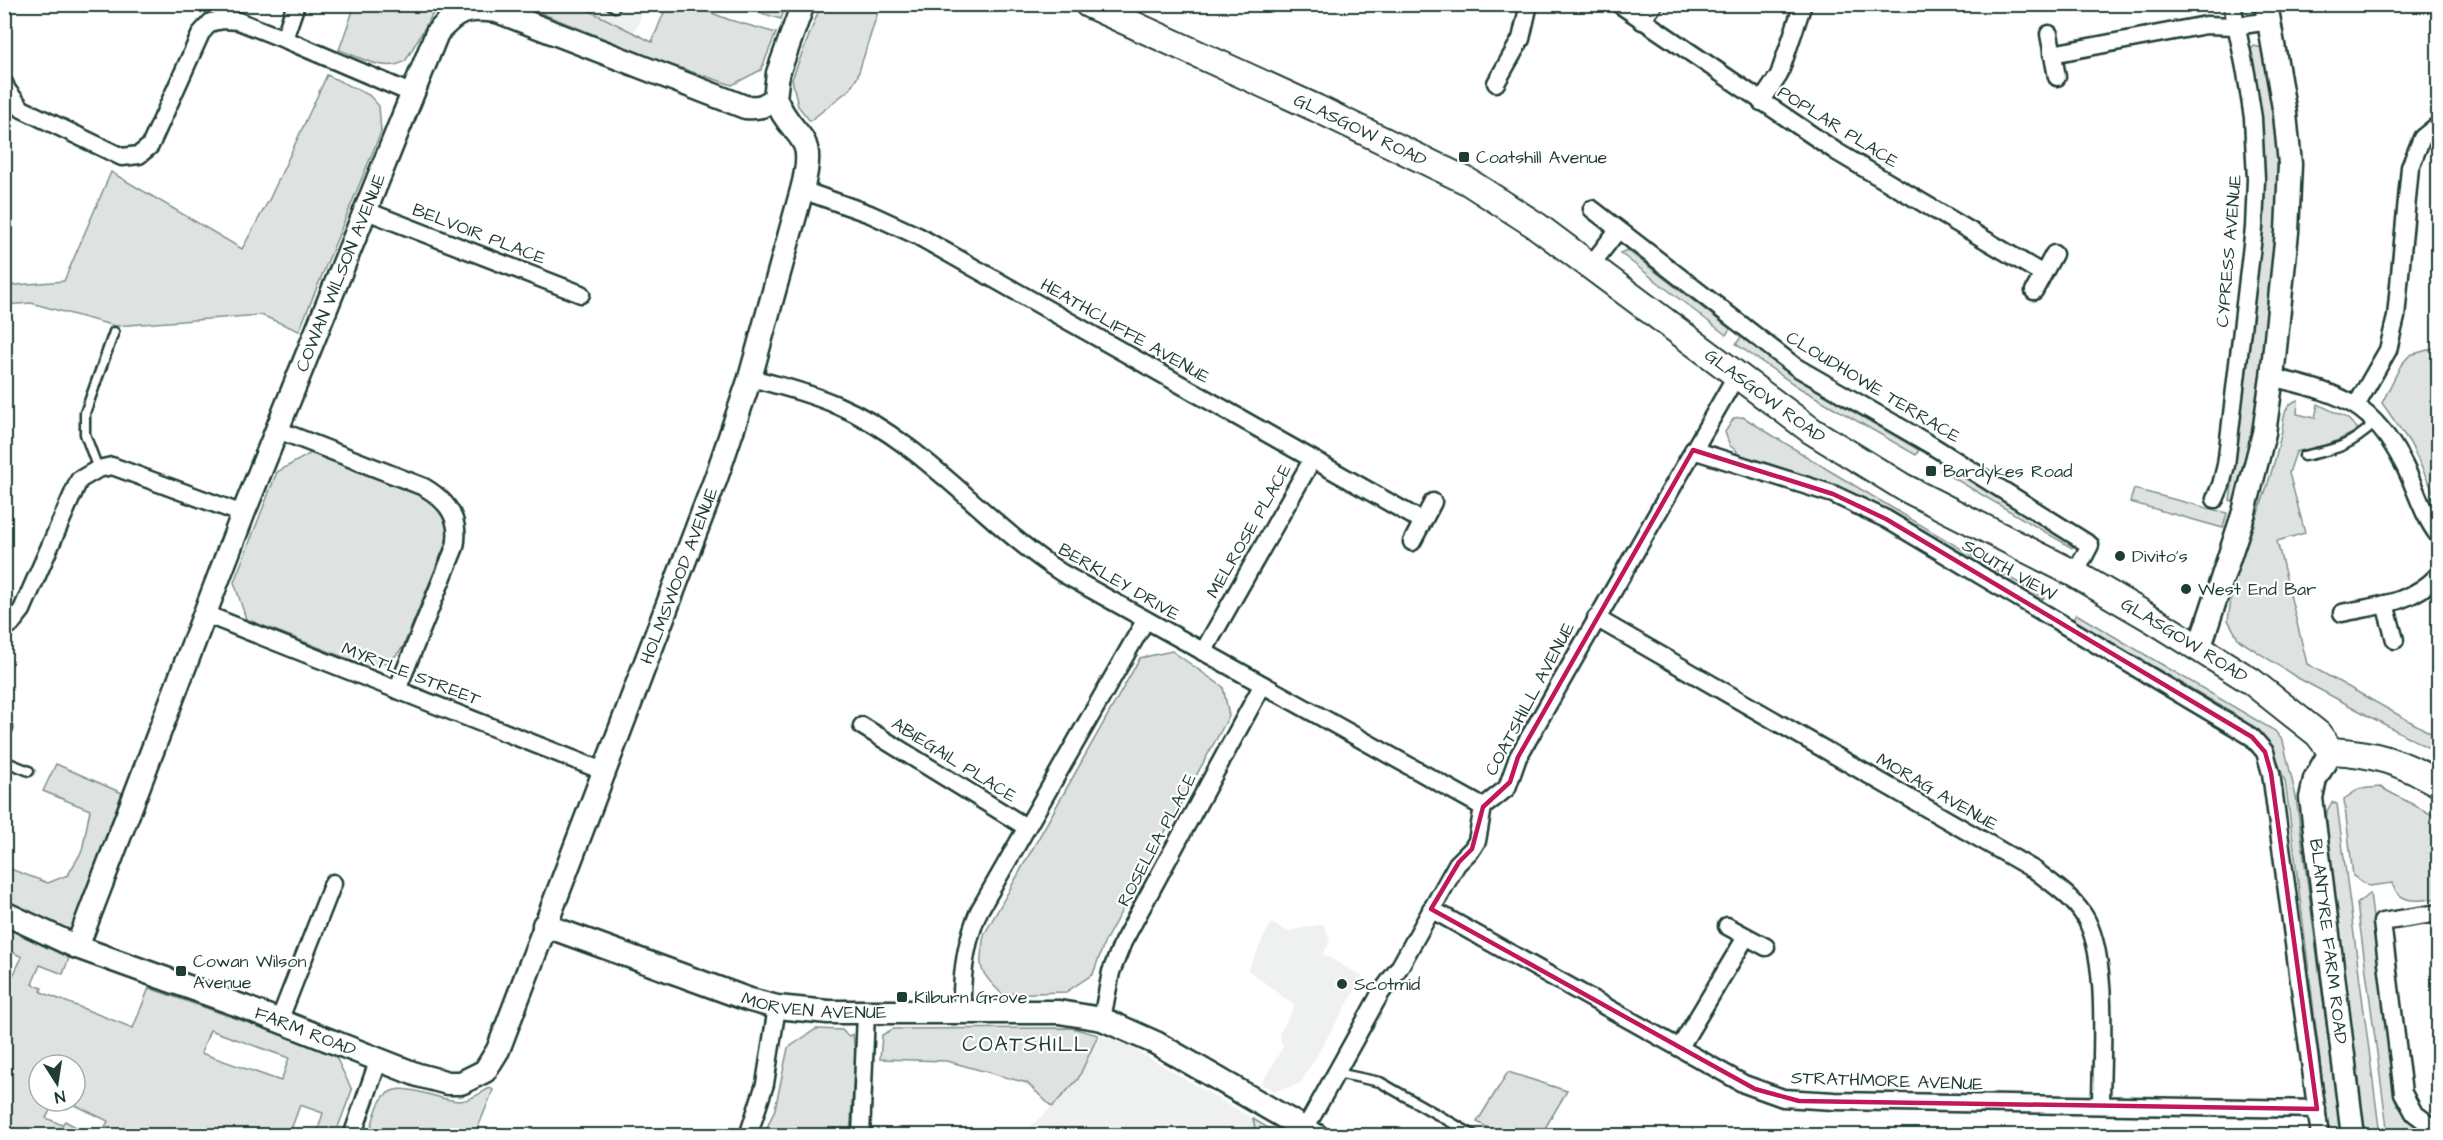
<svg xmlns="http://www.w3.org/2000/svg" width="2443" height="1140" viewBox="0 0 2443 1140" font-family="'Architects Daughter',sans-serif">
  <style>
    .built { fill: #eef1f0 }
    .green { fill: #dee3e2; stroke: #7e908b; stroke-width: 1.5; fill-rule: evenodd }
    .lines { fill: none; stroke-linecap: round; stroke-linejoin: round }
    .lane-casing { stroke: #1f3d34; stroke-width: 13 }
    .street-casing { stroke: #1f3d34; stroke-width: 21 }
    .secondary-casing { stroke: #1f3d34; stroke-width: 27 }
    .primary-casing { stroke: #1f3d34; stroke-width: 30 }
    .lane { stroke: #fff; stroke-width: 8 }
    .street { stroke: #fff; stroke-width: 16 }
    .secondary { stroke: #fff; stroke-width: 22 }
    .primary { stroke: #fff; stroke-width: 26 }
    .marked { fill: none; stroke: #c2185b; stroke-width: 4.5; stroke-linejoin: round }
    .poi-dot { fill: #1f3d34; stroke: #fff; stroke-width: 2 }
    .labels { text-anchor: middle; dominant-baseline: central; stroke-width: 4.5; stroke-linejoin: round; paint-order: stroke }
    .street-label { font-size: 18px; fill: #1f3d34; stroke: #fff }
    .poi-label { font-size: 18px; fill: #1f3d34; stroke: #fff; text-anchor: start }
    .quarter-label { font-size: 21px; letter-spacing: 1.5px; fill: #1f3d34; stroke: #fff }
  </style>
  <rect width="100%" height="100%" fill="#fff"/>
  <filter id="ink" filterUnits="userSpaceOnUse"><feTurbulence type="fractalNoise" baseFrequency=".0167" numOctaves="2"/><feDisplacementMap in="SourceGraphic" scale="12" xChannelSelector="R" yChannelSelector="G"/><feConvolveMatrix kernelMatrix="1 2 1 2 8 2 1 2 1" color-interpolation-filters="sRGB"/></filter>
  <g filter="url(#ink)">
    <!-- built -->
    <g class="built">
      <polygon points="578,5 646,5 634,33"/>
      <polygon points="1271,923 1287,931 1324,924 1330,942 1323,954 1363,977 1300,1084 1275,1091 1261,1084 1283,1047 1279,1034 1295,1006 1248,970"/>
      <polygon points="1098,1035 1131,1047 1253,1119 1258,1135 1020,1136 1052,1107 1078,1079"/>
    </g>
    <!-- green -->
    <g class="green">
      <path d="M355 5V4L441 5 435 10 406 60C388 75 358 56 339 50Z"/>
      <polygon points="521,5 578,5 652,42 667,5 691,5 730,20 776,33 761,70 732,85 662,62"/>
      <polygon points="746,5 746,4 786,5 781,19 744,8"/>
      <polygon points="821,5 880,5 857,78 850,89 810,121 798,106 792,79"/>
      <polygon points="2254,46 2262,48 2265,53 2279,136 2278,227 2259,413 2236,503 2230,501 2262,238 2265,194 2263,138 2250,51"/>
      <polygon points="327,75 369,95 379,106 381,132 299,331 261,315 115,326 31,303 5,305 5,286 64,281 111,172 242,249 270,198"/>
      <polygon points="1627,250 1730,329 1726,335 1620,253"/>
      <polygon points="1741,337 1797,379 1919,450 1916,455 1798,387 1736,344"/>
      <polygon points="2438,347 2438,502 2410,443 2382,403 2401,365 2410,355"/>
      <path d="M2298 400 2297 414 2315 418 2318 404 2347 418 2359 430 2332 443 2296 452 2289 473 2305 533 2277 541 2307 664 2438 737V753L2296 677 2239 640 2228 620 2232 593 2229 592C2248 539 2271 485 2282 430 2284 417 2284 404 2298 400Z"/>
      <polygon points="1743,417 1830,471 2044,598 2041,600 1910,523 1851,493 1736,455 1737,451 1730,446 1725,432 1734,418"/>
      <path d="M311 453 431 500C446 515 453 523 445 545L403 647C393 661 383 666 366 666L246 619 234 582 277 472Z"/>
      <polygon points="1944,464 2070,539 2073,546 2072,548 1940,470"/>
      <polygon points="2134,489 2227,513 2223,528 2130,502"/>
      <polygon points="2076,614 2275,731 2283,741 2296,797 2341,1135 2329,1135 2293,841 2285,781 2276,758 2267,742 2253,727 2226,709 2073,620"/>
      <path d="M1172 651 1223 687 1229 716 1105 941 1093 974 1066 992 1002 994C977 970 979 968 984 935L1140 658Z"/>
      <polygon points="56,764 122,793 70,931 5,902 5,867 48,883 68,875 82,851 90,810 43,791"/>
      <path d="M2380 787 2438 818V898C2420 901 2399 905 2392 883L2369 886 2353 876 2344 799 2359 789Z"/>
      <polygon points="2332,802 2337,804 2380,1135 2365,1135 2326,829 2327,811"/>
      <path d="M2370 893 2395 1099C2403 1116 2416 1125 2431 1135H2388L2357 904Z"/>
      <path d="M4 927 69 958 63 974 40 965 32 984 42 988 41 992 133 1028 149 988 334 1053 352 1090 335 1135 317 1133 323 1113 300 1105 289 1135H101L108 1121 69 1102 75 1101V1065H39V1101H55L46 1118 62 1125 65 1121 83 1131 82 1135H5V972L13 976 22 957 5 948ZM210 1030 289 1058 281 1081 201 1053Z"/>
      <polygon points="1072,1028 1098,1035 1078,1079 1052,1107 1027,1083 947,1061 880,1059 882,1035 893,1029"/>
      <polygon points="816,1029 842,1030 848,1036 853,1034 855,1055 850,1135 764,1135 775,1109 788,1048"/>
      <polygon points="1508,1072 1567,1091 1541,1135 1495,1135 1487,1127 1477,1122"/>
      <path d="M490 1088 493 1090 475 1135H369C372 1125 374 1114 379 1104 394 1072 435 1102 460 1101 472 1100 480 1093 490 1088Z"/>
      <polygon points="1253,1119 1280,1135 1225,1135 1255,1128"/>
    </g>
    <g class="lines">
      <defs>
        <g id="lane">
          <polyline points="610,4 615,7 617,4"/>
          <path d="M2304 456C2337 449 2350 446 2375 423"/>
          <polyline points="98,469 85,434 85,413 114,332"/>
          <polyline points="4,736 8,728"/>
          <polyline points="4,761 29,771"/>
          <polyline points="1337,1073 1380,1082 1475,1136"/>
        </g>
        <g id="street">
          <polyline points="1619,4 1837,152 2043,274"/>
          <polyline points="1642,21 1654,4"/>
          <polyline points="2049,34 2057,77"/>
          <polyline points="284,39 296,4"/>
          <polyline points="2052,54 2206,25 2236,26 2269,21"/>
          <polyline points="4,83 7,90 22,109 122,157 139,155 150,146 201,33 211,22 224,20 238,21 284,39 413,94"/>
          <polyline points="1496,83 1521,39 1529,4"/>
          <polyline points="1761,102 1779,75 1803,4"/>
          <polyline points="802,190 870,214 918,236 1422,521"/>
          <polyline points="1592,209 1796,367 1931,445 2090,545 2075,574"/>
          <polyline points="364,210 581,294"/>
          <polyline points="1591,265 1618,230"/>
          <polyline points="2034,291 2054,254"/>
          <path d="M2272 377C2337 394 2371 399 2404 465 2416 488 2422 514 2438 535"/>
          <path d="M750 378C779 385 809 393 837 405 924 442 984 523 1062 573L1483 807"/>
          <polyline points="2357,404 2388,350 2396,317 2410,167 2422,138 2438,125"/>
          <path d="M278 430 424 487C448 501 461 519 455 547L397 690"/>
          <polyline points="1693,450 1833,494 1886,519 2252,737 2265,752 2271,773 2320,1136"/>
          <polyline points="2215,499 2221,485 2226,465 2254,228 2256,179 2253,118 2246,73 2232,4"/>
          <polyline points="1412,542 1433,502"/>
          <polyline points="2385,604 2395,640"/>
          <path d="M2342 613C2376 606 2413 603 2438 575"/>
          <polyline points="205,614 603,771"/>
          <path d="M1596 618 2036 871C2053 884 2071 896 2083 914 2110 954 2101 1056 2101 1104"/>
          <polyline points="4,628 11,624 22,610 79,480 98,469 112,466 243,514"/>
          <polyline points="1203,652 1312,460"/>
          <polyline points="862,726 1026,827"/>
          <polyline points="1431,909 1744,1084 1783,1098 1834,1101 2317,1109"/>
          <polyline points="2438,913 2382,922 2403,1093 2414,1113 2438,1131"/>
          <polyline points="1727,926 1766,947"/>
          <path d="M962 1011C961 975 965 943 979 911L1145 621"/>
          <polyline points="1102,1019 1111,972 1123,942 1262,686"/>
          <polyline points="279,1021 333,883"/>
          <polyline points="1680,1047 1746,937"/>
          <polyline points="1305,1129 1380,994 1399,968 1457,864 1472,849 1477,841 1483,807 1507,788 1518,757 1736,376"/>
          <polyline points="352,1136 379,1059"/>
          <polyline points="748,1136 765,1084 777,1007"/>
          <polyline points="861,1136 866,1013"/>
        </g>
        <g id="secondary">
          <polyline points="2199,649 2244,512 2264,433 2272,377 2287,232 2290,164 2285,114 2266,4"/>
          <path id="s1" d="M2331 751 2315 779 2311 798 2353 1136"/>
          <path id="s2" d="M4 913 77 947 244 1007 418 1075 448 1083H461L485 1071 498 1050 716 478 750 378 802 190C818 129 794 144 775 98"/>
          <path id="s3" d="M544 925 750 1000 777 1007 828 1012H1059L1102 1019 1156 1043 1317 1136"/>
          <path id="s4" d="M77 947 243 514 437 33C457 10 467 7 497 11L745 107C758 108 765 107 775 98L778 73 803 4"/>
        </g>
        <g id="primary">
          <path id="s5" d="M1088 4 1316 108 1467 181 1537 226 1812 431 1903 487 2075 574 2152 619 2251 681 2318 734 2331 751C2374 753 2401 762 2438 783"/>
        </g>
      </defs>
      <!-- lane casing -->
      <use href="#lane" class="lane-casing"/>
      <!-- street casing -->
      <use href="#street" class="street-casing"/>
      <!-- secondary casing -->
      <use href="#secondary" class="secondary-casing"/>
      <!-- primary casing -->
      <use href="#primary" class="primary-casing"/>
      <!-- lane -->
      <use href="#lane" class="lane"/>
      <!-- street -->
      <use href="#street" class="street"/>
      <!-- secondary -->
      <use href="#secondary" class="secondary"/>
      <!-- primary -->
      <use href="#primary" class="primary"/>
    </g>
  </g>
  <!-- marked area -->
  <path class="marked" d="M1693 450 1833 494 1886 519 2252 737 2265 752 2271 773 2317 1109 1799 1101 1755 1089 1431 909 1459 862 1472 849 1483 807 1510 782 1518 757Z"/>
  <!-- markers -->
  <g class="poi-dot">
    <rect x="1458" y="151" width="12" height="12" rx="3"/>
    <rect x="1925" y="465" width="12" height="12" rx="3"/>
    <circle cx="2120" cy="556" r="6"/>
    <circle cx="2186" cy="589" r="6"/>
    <rect x="175" y="965" width="12" height="12" rx="3"/>
    <circle cx="1342" cy="984" r="6"/>
    <rect x="896" y="991" width="12" height="12" rx="3"/>
  </g>
  <g class="labels">
    <!-- street labels -->
    <g class="street-label">
      <text transform="translate(1838 127) rotate(32)">POPLAR PLACE</text>
      <text stroke="none"><textPath href="#s5" startOffset="300">GLASGOW ROAD</textPath></text>
      <text transform="translate(479 234) rotate(21)">BELVOIR PLACE</text>
      <text transform="translate(2229 251) rotate(-85)">CYPRESS AVENUE</text>
      <text stroke="none"><textPath href="#s4" startOffset="724">COWAN WILSON AVENUE</textPath></text>
      <text transform="translate(1125 331) rotate(30)">HEATHCLIFFE AVENUE</text>
      <text transform="translate(1873 387) rotate(31)">CLOUDHOWE TERRACE</text>
      <text stroke="none"><textPath href="#s5" startOffset="786">GLASGOW ROAD</textPath></text>
      <text transform="translate(1249 531) rotate(-60)">MELROSE PLACE</text>
      <text transform="translate(2009 570) rotate(30)">SOUTH VIEW</text>
      <text stroke="none"><textPath href="#s2" startOffset="1048">HOLMSWOOD AVENUE</textPath></text>
      <text transform="translate(1119 582) rotate(30)">BERKLEY DRIVE</text>
      <text stroke="none"><textPath href="#s5" startOffset="1272">GLASGOW ROAD</textPath></text>
      <text transform="translate(411 674) rotate(21)">MYRTLE STREET</text>
      <text transform="translate(1530 699) rotate(-62)">COATSHILL AVENUE</text>
      <text transform="translate(954 760) rotate(32)">ABIEGAIL PLACE</text>
      <text transform="translate(1937 792) rotate(30)">MORAG AVENUE</text>
      <text transform="translate(1157 840) rotate(-62)">ROSELEA PLACE</text>
      <text stroke="none"><textPath href="#s1" startOffset="196">BLANTYRE FARM ROAD</textPath></text>
      <text stroke="none"><textPath href="#s3" startOffset="284">MORVEN AVENUE</textPath></text>
      <text stroke="none"><textPath href="#s2" startOffset="324">FARM ROAD</textPath></text>
      <text transform="translate(1887 1081) rotate(2)">STRATHMORE AVENUE</text>
    </g>
    <!-- poi labels -->
    <g class="poi-label">
      <text x="1476" y="157">Coatshill Avenue</text>
      <text x="1943" y="471">Bardykes Road</text>
      <text x="2132" y="556">Divito's</text>
      <text x="2198" y="589">West End Bar</text>
      <text x="193" y="961">Cowan Wilson<tspan x="193" dy="21">Avenue</tspan></text>
      <text x="1354" y="984">Scotmid</text>
      <text x="914" y="997">Kilburn Grove</text>
    </g>
    <!-- quarter labels -->
    <g class="quarter-label">
      <text x="1026" y="1044">COATSHILL</text>
    </g>
  </g>
  <!-- margin -->
  <rect width="2443" height="1140" fill="none" stroke="#fff" stroke-width="24"/>
  <rect x="12" y="12" width="2419" height="1116" fill="none" stroke="#1f3d34" stroke-width="2" filter="url(#ink)"/>
  <!-- north arrow -->
  <g transform="translate(57 1083) rotate(168)"><circle r="28" fill="#ffffff" stroke="#a5b1ae" stroke-width="1.5"/>
  <path d="M0-4.5L10 22L0 15L-10 22Z" fill="#1f3d34"/>
  <text y="-9" font-size="16" font-weight="bold" text-anchor="middle" fill="#1f3d34">N</text>
  </g>
</svg>
